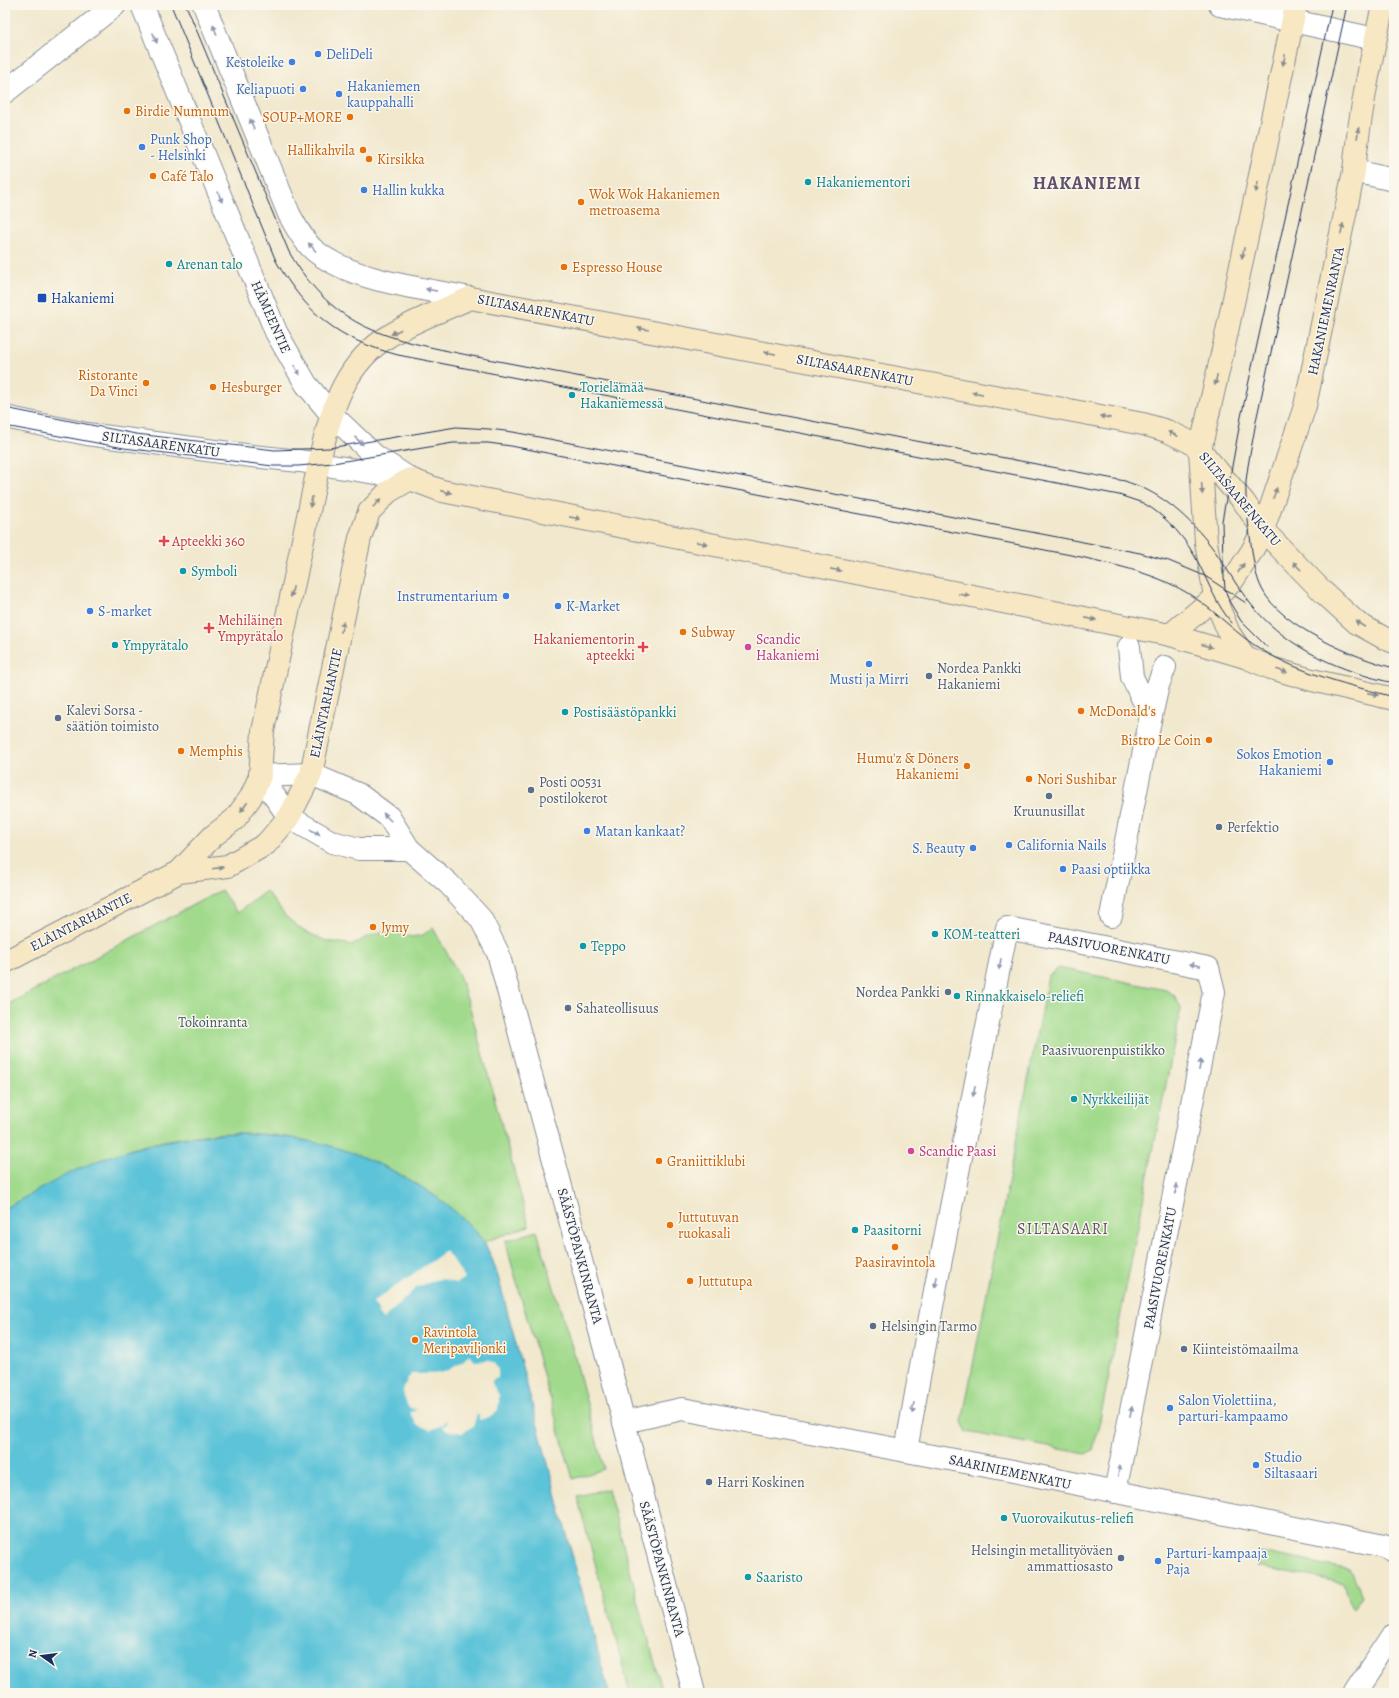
<svg xmlns="http://www.w3.org/2000/svg" width="1399" height="1698" viewBox="0 0 1399 1698" font-family="Alegreya,serif">
  <style>
    .green { fill: #a1da8c; stroke: #5e8475 }
    .water { fill: #5bc3d8; stroke: #3b799b }
    .pier { fill: #f1e8cd }
    .lines { fill: none; stroke-linecap: round; stroke-linejoin: round }
    .pedestrian-casing { stroke: #868c96; stroke-width: 24 }
    .minor-casing { stroke: #868c96; stroke-width: 24 }
    .secondary-casing { stroke: #868c96; stroke-width: 24 }
    .pedestrian { stroke: #fff; stroke-width: 22 }
    .minor { stroke: #fff; stroke-width: 22 }
    .secondary { stroke: #f7e8c3; stroke-width: 22 }
    .tram { stroke: #1b2f5e; stroke-width: 1 }
    .oneway { fill: #8d97ae }
    .oneway2 { fill: #898c90 }
    .shop-dot { fill: #3f7fe0; stroke: #fbf7ec; stroke-width: 1.5 }
    .food-dot { fill: #e8710a; stroke: #fbf7ec; stroke-width: 1.5 }
    .culture-dot { fill: #0f9aa8; stroke: #fbf7ec; stroke-width: 1.5 }
    .transit-dot { fill: #1a4fb4; stroke: #fbf7ec; stroke-width: 1.5 }
    .health-dot { fill: #e0444e; stroke: #fbf7ec; stroke-width: 1.5 }
    .hotel-dot { fill: #d1479c; stroke: #fbf7ec; stroke-width: 1.5 }
    .service-dot { fill: #5c6f8a; stroke: #fbf7ec; stroke-width: 1.5 }
    .labels { text-anchor: middle; dominant-baseline: central; stroke-width: 3; stroke-linejoin: round; paint-order: stroke }
    .shop-label { font-size: 14px; fill: #366cbe; stroke: #fbf7ec; text-anchor: start }
    .food-label { font-size: 14px; fill: #c56008; stroke: #fbf7ec; text-anchor: start }
    .culture-label { font-size: 14px; fill: #0d838f; stroke: #fbf7ec; text-anchor: start }
    .transit-label { font-size: 14px; fill: #164399; stroke: #fbf7ec; text-anchor: start }
    .street-label { font-size: 14px; fill: #1b2f5e; stroke: #fbf7ec }
    .health-label { font-size: 14px; fill: #be3a42; stroke: #fbf7ec; text-anchor: start }
    .hotel-label { font-size: 14px; fill: #b23c85; stroke: #fbf7ec; text-anchor: start }
    .service-label { font-size: 14px; fill: #4e5e75; stroke: #fbf7ec; text-anchor: start }
    .park-label { font-size: 14px; fill: #3c5a6a; stroke: #fbf7ec }
    .quarter-label { font-size: 16px; letter-spacing: 1px; fill: #5e5169; stroke: #fbf7ec }
    .district-label { font-size: 18px; font-weight: bold; letter-spacing: 1px; fill: #5e5169; stroke: #fbf7ec }
  </style>
  <rect width="100%" height="100%" fill="#fbf7ec"/>
  <filter id="ink" filterUnits="userSpaceOnUse"><feTurbulence type="fractalNoise" baseFrequency=".025" numOctaves="2"/><feDisplacementMap in="SourceGraphic" scale="8" xChannelSelector="R" yChannelSelector="G"/><feConvolveMatrix kernelMatrix="1 2 1 2 8 2 1 2 1" color-interpolation-filters="sRGB"/></filter>
  <filter id="wash" filterUnits="userSpaceOnUse"><feTurbulence type="fractalNoise" baseFrequency=".012" numOctaves="4" result="noise"/><feDisplacementMap in="SourceGraphic" scale="16" xChannelSelector="R" yChannelSelector="G"/><feGaussianBlur stdDeviation="0.9" result="paint"/><feColorMatrix in="noise" values="0 0 0 0 0 0 0 0 0 0 0 0 0 0 0 0 0 1.4 0 .05"/><feComposite in="paint" operator="in"/></filter>
  <g filter="url(#wash)">
    <rect width="100%" height="100%" fill="#f1e8cd"/>
    <!-- green -->
    <g class="green">
      <path d="M221 890 237 913 266 891 286 917 302 930 326 941 353 945 365 938 387 930 412 937 423 935 433 928 459 975 470 1008 529 1226 484 1242C428 1172 326 1134 238 1133 199 1133 159 1140 122 1152 81 1165 43 1188 5 1208V1006Z"/>
      <polygon points="1059,968 1166,990 1174,995 1181,1008 1100,1420 1093,1450 1086,1454 967,1432 962,1422 1048,976"/>
      <polygon points="537,1231 574,1354 604,1469 573,1479 505,1241"/>
      <polygon points="608,1489 663,1693 630,1693 577,1496"/>
      <polygon points="1260,1552 1351,1570 1362,1597 1352,1609 1344,1583 1256,1566"/>
    </g>
    <!-- water -->
    <path class="water" d="M237 1133C268 1134 297 1138 327 1145 378 1158 452 1198 483 1241 491 1253 495 1267 499 1280L609 1693H5V1208C36 1192 67 1172 100 1160 144 1143 190 1135 237 1133Z"/>
    <!-- pier -->
    <g class="pier">
      <polygon points="446,1251 465,1278 456,1283 442,1279 435,1280 416,1288 383,1319 377,1313 379,1311 373,1302"/>
      <polygon points="469,1355 475,1361 489,1360 494,1363 498,1370 498,1378 492,1380 492,1384 499,1395 499,1404 497,1412 492,1416 479,1420 479,1415 477,1415 473,1426 462,1433 447,1431 443,1427 448,1422 446,1420 443,1425 431,1430 417,1425 410,1412 417,1410 410,1408 407,1405 403,1392 404,1386 411,1374 434,1374 444,1372 463,1362"/>
    </g>
  </g>
  <g filter="url(#ink)">
    <g class="lines">
      <defs>
        <g id="pedestrian">
          <polyline points="1129,647 1132,677 1151,716"/>
          <polyline points="1111,916 1151,716 1158,685 1165,667"/>
        </g>
        <g id="minor">
          <polyline points="142,5 276,332 306,384 331,414 375,456 410,479"/>
          <path d="M204 5 289 214C296 227 304 242 315 251 354 282 422 288 470 298"/>
          <polyline points="1220,5 1375,39"/>
          <polyline points="5,92 115,5"/>
          <polyline points="1354,171 1394,180"/>
          <polyline points="5,417 87,434 252,456 300,461 401,477"/>
          <polyline points="260,776 311,774 358,794 389,817 409,849 449,884 481,919 498,953 610,1368 694,1693"/>
          <polyline points="260,776 289,817 332,842 359,849 409,849"/>
          <polyline points="624,1422 682,1409 1013,1471 1384,1546 1394,1551"/>
          <path d="M906 1451C936 1276 972 1102 1007 928L1208 968 1214 992 1115 1492"/>
          <polyline points="1355,1693 1394,1634"/>
        </g>
        <g id="secondary">
          <path d="M1170 635 1225 589 1233 580 1252 551 1263 530 1305 406 1354 171C1359 115 1371 60 1383 5"/>
          <polyline points="1245,657 1229,633 1219,609 1215,597 1206,542 1200,450 1225,341 1296,5"/>
          <path d="M179 872 213 836 235 819 251 797 260 776 263 731 322 449C333 404 347 362 389 336 412 321 444 310 470 298L1143 424 1167 431 1190 442 1200 450 1244 502 1263 530 1324 593 1357 623 1384 638 1394 642"/>
          <polyline points="5,962 179,872 228,866 266,844 289,817 311,774 360,538 369,512 388,492 410,479 442,491 1170,635 1245,657 1271,668 1312,680 1394,699"/>
        </g>
      </defs>
      <!-- pedestrian casing -->
      <use href="#pedestrian" class="pedestrian-casing"/>
      <!-- minor casing -->
      <use href="#minor" class="minor-casing"/>
      <!-- secondary casing -->
      <use href="#secondary" class="secondary-casing"/>
      <!-- pedestrian -->
      <use href="#pedestrian" class="pedestrian"/>
      <!-- minor -->
      <use href="#minor" class="minor"/>
      <!-- secondary -->
      <use href="#secondary" class="secondary"/>
      <!-- tram -->
      <g class="tram">
        <path d="M171 5 276 261C307 314 337 339 398 355L1119 495C1127 498 1135 500 1143 503 1167 516 1187 540 1199 564 1209 584 1217 606 1232 623"/>
        <path d="M186 5 289 252C336 332 388 338 472 356L1125 481C1132 484 1140 486 1147 490 1177 505 1205 535 1223 563 1233 579 1242 594 1254 608 1289 649 1342 672 1394 683"/>
        <path d="M1347 5 1256 421C1253 441 1248 461 1246 481 1245 504 1249 528 1252 551 1254 564 1256 577 1262 589 1281 627 1355 658 1394 668"/>
        <polyline points="5,408 136,434 275,450 329,448 456,427 489,429 513,432 1140,553 1169,561 1205,576 1246,603"/>
        <path d="M5 426 124 448 273 466H298L333 463 453 443H488L511 446 1081 557C1119 566 1159 574 1192 596 1217 612 1237 635 1262 650 1299 673 1352 686 1394 697"/>
        <polyline points="1267,647 1241,621 1229,601 1225,589 1223,563 1222,521 1241,417 1332,5"/>
      </g>
    </g>
    <!-- one-way arrows -->
    <defs><path id="oneway-solid" d="M-6-.8H1V-3.2L6.5 0L1 3.2V.8H-6Z"/></defs>
    <g class="oneway">
      <use href="#oneway-solid" transform="translate(215 30) rotate(-111)"/>
      <use href="#oneway-solid" transform="translate(155 38) rotate(68)"/>
      <use href="#oneway-solid" transform="translate(252 124) rotate(-112)"/>
      <use href="#oneway-solid" transform="translate(220 197) rotate(68)"/>
      <use href="#oneway-solid" transform="translate(312 247) rotate(-132)"/>
      <use href="#oneway-solid" transform="translate(431 290) rotate(-169)"/>
      <use href="#oneway-solid" transform="translate(297 370) rotate(58)"/>
      <use href="#oneway-solid" transform="translate(359 441) rotate(43)"/>
      <use href="#oneway-solid" transform="translate(387 817) rotate(-135)"/>
      <use href="#oneway-solid" transform="translate(315 832) rotate(29)"/>
      <use href="#oneway-solid" transform="translate(1000 964) rotate(101)"/>
      <use href="#oneway-solid" transform="translate(1195 965) rotate(-169)"/>
      <use href="#oneway-solid" transform="translate(1200 1065) rotate(-79)"/>
      <use href="#oneway-solid" transform="translate(974 1091) rotate(101)"/>
      <use href="#oneway-solid" transform="translate(1176 1189) rotate(-79)"/>
      <use href="#oneway-solid" transform="translate(936 1282) rotate(101)"/>
      <use href="#oneway-solid" transform="translate(913 1408) rotate(99)"/>
      <use href="#oneway-solid" transform="translate(1131 1412) rotate(-79)"/>
      <use href="#oneway-solid" transform="translate(1119 1471) rotate(-78)"/>
    </g>
    <g class="oneway2">
      <use href="#oneway-solid" transform="translate(1284 60) rotate(103)"/>
      <use href="#oneway-solid" transform="translate(1358 133) rotate(-81)"/>
      <use href="#oneway-solid" transform="translate(1257 187) rotate(102)"/>
      <use href="#oneway-solid" transform="translate(1342 229) rotate(-79)"/>
      <use href="#oneway-solid" transform="translate(1243 253) rotate(102)"/>
      <use href="#oneway-solid" transform="translate(643 329) rotate(-170)"/>
      <use href="#oneway-solid" transform="translate(396 332) rotate(153)"/>
      <use href="#oneway-solid" transform="translate(770 353) rotate(-169)"/>
      <use href="#oneway-solid" transform="translate(1216 380) rotate(103)"/>
      <use href="#oneway-solid" transform="translate(977 393) rotate(-169)"/>
      <use href="#oneway-solid" transform="translate(1105 417) rotate(-169)"/>
      <use href="#oneway-solid" transform="translate(1173 434) rotate(-155)"/>
      <use href="#oneway-solid" transform="translate(1202 489) rotate(86)"/>
      <use href="#oneway-solid" transform="translate(446 492) rotate(13)"/>
      <use href="#oneway-solid" transform="translate(1275 493) rotate(-71)"/>
      <use href="#oneway-solid" transform="translate(311 502) rotate(102)"/>
      <use href="#oneway-solid" transform="translate(377 503) rotate(-45)"/>
      <use href="#oneway-solid" transform="translate(575 518) rotate(11)"/>
      <use href="#oneway-solid" transform="translate(702 543) rotate(11)"/>
      <use href="#oneway-solid" transform="translate(1297 566) rotate(-134)"/>
      <use href="#oneway-solid" transform="translate(1241 568) rotate(-57)"/>
      <use href="#oneway-solid" transform="translate(836 570) rotate(11)"/>
      <use href="#oneway-solid" transform="translate(292 592) rotate(102)"/>
      <use href="#oneway-solid" transform="translate(964 595) rotate(11)"/>
      <use href="#oneway-solid" transform="translate(1091 619) rotate(11)"/>
      <use href="#oneway-solid" transform="translate(1360 624) rotate(-147)"/>
      <use href="#oneway-solid" transform="translate(342 627) rotate(-78)"/>
      <use href="#oneway-solid" transform="translate(1207 646) rotate(16)"/>
      <use href="#oneway-solid" transform="translate(1282 671) rotate(17)"/>
      <use href="#oneway-solid" transform="translate(1373 694) rotate(13)"/>
      <use href="#oneway-solid" transform="translate(244 807) rotate(127)"/>
      <use href="#oneway-solid" transform="translate(218 868) rotate(-7)"/>
    </g>
  </g>
  <!-- markers -->
  <g class="shop-dot">
    <circle cx="318" cy="54" r="4"/>
    <circle cx="292" cy="62" r="4"/>
    <circle cx="303" cy="89" r="4"/>
    <circle cx="339" cy="94" r="4"/>
    <circle cx="142" cy="147" r="4"/>
    <circle cx="364" cy="190" r="4"/>
    <circle cx="506" cy="596" r="4"/>
    <circle cx="558" cy="606" r="4"/>
    <circle cx="90" cy="611" r="4"/>
    <circle cx="869" cy="664" r="4"/>
    <circle cx="1330" cy="762" r="4"/>
    <circle cx="587" cy="831" r="4"/>
    <circle cx="1009" cy="845" r="4"/>
    <circle cx="973" cy="848" r="4"/>
    <circle cx="1063" cy="869" r="4"/>
    <circle cx="1170" cy="1408" r="4"/>
    <circle cx="1256" cy="1465" r="4"/>
    <circle cx="1158" cy="1561" r="4"/>
  </g>
  <g class="food-dot">
    <circle cx="127" cy="111" r="4"/>
    <circle cx="350" cy="117" r="4"/>
    <circle cx="363" cy="150" r="4"/>
    <circle cx="369" cy="159" r="4"/>
    <circle cx="153" cy="176" r="4"/>
    <circle cx="581" cy="202" r="4"/>
    <circle cx="564" cy="267" r="4"/>
    <circle cx="146" cy="383" r="4"/>
    <circle cx="213" cy="387" r="4"/>
    <circle cx="683" cy="632" r="4"/>
    <circle cx="1081" cy="711" r="4"/>
    <circle cx="1209" cy="740" r="4"/>
    <circle cx="181" cy="751" r="4"/>
    <circle cx="967" cy="766" r="4"/>
    <circle cx="1029" cy="779" r="4"/>
    <circle cx="373" cy="927" r="4"/>
    <circle cx="659" cy="1161" r="4"/>
    <circle cx="670" cy="1225" r="4"/>
    <circle cx="895" cy="1247" r="4"/>
    <circle cx="690" cy="1281" r="4"/>
    <circle cx="415" cy="1340" r="4"/>
  </g>
  <g class="culture-dot">
    <circle cx="808" cy="182" r="4"/>
    <circle cx="169" cy="264" r="4"/>
    <circle cx="572" cy="395" r="4"/>
    <circle cx="183" cy="571" r="4"/>
    <circle cx="115" cy="645" r="4"/>
    <circle cx="565" cy="712" r="4"/>
    <circle cx="935" cy="934" r="4"/>
    <circle cx="583" cy="946" r="4"/>
    <circle cx="957" cy="996" r="4"/>
    <circle cx="1074" cy="1099" r="4"/>
    <circle cx="855" cy="1230" r="4"/>
    <circle cx="1004" cy="1518" r="4"/>
    <circle cx="748" cy="1577" r="4"/>
  </g>
  <rect class="transit-dot" x="37" y="293" width="10" height="10" rx="2"/>
  <g class="health-dot">
    <path d="M162 535h4v4h4v4h-4v4h-4v-4h-4v-4h4z"/>
    <path d="M207 622h4v4h4v4h-4v4h-4v-4h-4v-4h4z"/>
    <path d="M641 641h4v4h4v4h-4v4h-4v-4h-4v-4h4z"/>
  </g>
  <g class="hotel-dot">
    <circle cx="748" cy="647" r="4"/>
    <circle cx="911" cy="1151" r="4"/>
  </g>
  <g class="service-dot">
    <circle cx="929" cy="676" r="4"/>
    <circle cx="58" cy="718" r="4"/>
    <circle cx="531" cy="790" r="4"/>
    <circle cx="1049" cy="796" r="4"/>
    <circle cx="1219" cy="827" r="4"/>
    <circle cx="948" cy="992" r="4"/>
    <circle cx="568" cy="1008" r="4"/>
    <circle cx="873" cy="1326" r="4"/>
    <circle cx="1184" cy="1349" r="4"/>
    <circle cx="709" cy="1482" r="4"/>
    <circle cx="1121" cy="1558" r="4"/>
  </g>
  <g class="labels">
    <!-- shop labels -->
    <g class="shop-label">
      <text x="326" y="54">DeliDeli</text>
      <text x="284" y="62" text-anchor="end">Kestoleike</text>
      <text x="347" y="86">Hakaniemen<tspan x="347" dy="16">kauppahalli</tspan></text>
      <text x="295" y="89" text-anchor="end">Keliapuoti</text>
      <text x="150" y="139">Punk Shop<tspan x="150" dy="16">- Helsinki</tspan></text>
      <text x="372" y="190">Hallin kukka</text>
      <text x="498" y="596" text-anchor="end">Instrumentarium</text>
      <text x="566" y="606">K-Market</text>
      <text x="98" y="611">S-market</text>
      <text x="869" y="679" text-anchor="middle">Musti ja Mirri</text>
      <text x="1322" y="754" text-anchor="end">Sokos Emotion<tspan x="1322" dy="16">Hakaniemi</tspan></text>
      <text x="595" y="831">Matan kankaat?</text>
      <text x="1017" y="845">California Nails</text>
      <text x="965" y="848" text-anchor="end">S. Beauty</text>
      <text x="1071" y="869">Paasi optiikka</text>
      <text x="1178" y="1400">Salon Violettiina,<tspan x="1178" dy="16">parturi-kampaamo</tspan></text>
      <text x="1264" y="1457">Studio<tspan x="1264" dy="16">Siltasaari</tspan></text>
      <text x="1166" y="1553">Parturi-kampaaja<tspan x="1166" dy="16">Paja</tspan></text>
    </g>
    <!-- food labels -->
    <g class="food-label">
      <text x="135" y="111">Birdie Numnum</text>
      <text x="342" y="117" text-anchor="end">SOUP+MORE</text>
      <text x="355" y="150" text-anchor="end">Hallikahvila</text>
      <text x="377" y="159">Kirsikka</text>
      <text x="161" y="176">Café Talo</text>
      <text x="589" y="194">Wok Wok Hakaniemen<tspan x="589" dy="16">metroasema</tspan></text>
      <text x="572" y="267">Espresso House</text>
      <text x="138" y="375" text-anchor="end">Ristorante<tspan x="138" dy="16">Da Vinci</tspan></text>
      <text x="221" y="387">Hesburger</text>
      <text x="691" y="632">Subway</text>
      <text x="1089" y="711">McDonald's</text>
      <text x="1201" y="740" text-anchor="end">Bistro Le Coin</text>
      <text x="189" y="751">Memphis</text>
      <text x="959" y="758" text-anchor="end">Humu'z &amp; Döners<tspan x="959" dy="16">Hakaniemi</tspan></text>
      <text x="1037" y="779">Nori Sushibar</text>
      <text x="381" y="927">Jymy</text>
      <text x="667" y="1161">Graniittiklubi</text>
      <text x="678" y="1217">Juttutuvan<tspan x="678" dy="16">ruokasali</tspan></text>
      <text x="895" y="1262" text-anchor="middle">Paasiravintola</text>
      <text x="698" y="1281">Juttutupa</text>
      <text x="423" y="1332">Ravintola<tspan x="423" dy="16">Meripaviljonki</tspan></text>
    </g>
    <!-- culture labels -->
    <g class="culture-label">
      <text x="816" y="182">Hakaniementori</text>
      <text x="177" y="264">Arenan talo</text>
      <text x="580" y="387">Torielämää<tspan x="580" dy="16">Hakaniemessä</tspan></text>
      <text x="191" y="571">Symboli</text>
      <text x="123" y="645">Ympyrätalo</text>
      <text x="573" y="712">Postisäästöpankki</text>
      <text x="943" y="934">KOM-teatteri</text>
      <text x="591" y="946">Teppo</text>
      <text x="965" y="996">Rinnakkaiselo-reliefi</text>
      <text x="1082" y="1099">Nyrkkeilijät</text>
      <text x="863" y="1230">Paasitorni</text>
      <text x="1012" y="1518">Vuorovaikutus-reliefi</text>
      <text x="756" y="1577">Saaristo</text>
    </g>
    <!-- transit labels -->
    <g class="transit-label">
      <text x="51" y="298">Hakaniemi</text>
    </g>
    <!-- street labels -->
    <g class="street-label">
      <text transform="translate(536 310) rotate(11)">SILTASAARENKATU</text>
      <text transform="translate(1326 311) rotate(-78)">HAKANIEMENRANTA</text>
      <text transform="translate(271 317) rotate(66)">HÄMEENTIE</text>
      <text transform="translate(855 370) rotate(11)">SILTASAARENKATU</text>
      <text transform="translate(161 444) rotate(8)">SILTASAARENKATU</text>
      <text transform="translate(1240 499) rotate(50)">SILTASAARENKATU</text>
      <text transform="translate(326 703) rotate(-78)">ELÄINTARHANTIE</text>
      <text transform="translate(81 922) rotate(-27)">ELÄINTARHANTIE</text>
      <text transform="translate(1109 948) rotate(11)">PAASIVUORENKATU</text>
      <text transform="translate(580 1256) rotate(75)">SÄÄSTÖPANKINRANTA</text>
      <text transform="translate(1160 1268) rotate(-79)">PAASIVUORENKATU</text>
      <text transform="translate(1010 1472) rotate(12)">SAARINIEMENKATU</text>
      <text transform="translate(662 1569) rotate(75)">SÄÄSTÖPANKINRANTA</text>
    </g>
    <!-- health labels -->
    <g class="health-label">
      <text x="172" y="541">Apteekki 360</text>
      <text x="218" y="620">Mehiläinen<tspan x="218" dy="16">Ympyrätalo</tspan></text>
      <text x="635" y="639" text-anchor="end">Hakaniementorin<tspan x="635" dy="16">apteekki</tspan></text>
    </g>
    <!-- hotel labels -->
    <g class="hotel-label">
      <text x="756" y="639">Scandic<tspan x="756" dy="16">Hakaniemi</tspan></text>
      <text x="919" y="1151">Scandic Paasi</text>
    </g>
    <!-- service labels -->
    <g class="service-label">
      <text x="937" y="668">Nordea Pankki<tspan x="937" dy="16">Hakaniemi</tspan></text>
      <text x="66" y="710">Kalevi Sorsa -<tspan x="66" dy="16">säätiön toimisto</tspan></text>
      <text x="539" y="782">Posti 00531<tspan x="539" dy="16">postilokerot</tspan></text>
      <text x="1049" y="811" text-anchor="middle">Kruunusillat</text>
      <text x="1227" y="827">Perfektio</text>
      <text x="940" y="992" text-anchor="end">Nordea Pankki</text>
      <text x="576" y="1008">Sahateollisuus</text>
      <text x="881" y="1326">Helsingin Tarmo</text>
      <text x="1192" y="1349">Kiinteistömaailma</text>
      <text x="717" y="1482">Harri Koskinen</text>
      <text x="1113" y="1550" text-anchor="end">Helsingin metallityöväen<tspan x="1113" dy="16">ammattiosasto</tspan></text>
    </g>
    <!-- park labels -->
    <g class="park-label">
      <text x="213" y="1022">Tokoinranta</text>
      <text x="1103" y="1050">Paasivuorenpuistikko</text>
    </g>
    <!-- quarter labels -->
    <g class="quarter-label">
      <text x="1063" y="1229">SILTASAARI</text>
    </g>
    <!-- district labels -->
    <g class="district-label">
      <text x="1087" y="183">HAKANIEMI</text>
    </g>
  </g>
  <!-- margin -->
  <rect width="1399" height="1698" fill="none" stroke="#fbf7ec" stroke-width="20"/>
  <!-- north arrow -->
  <g transform="translate(42 1656) rotate(284)" stroke="#fbf7ec" stroke-width="3" paint-order="stroke">
  <path d="M0-3L7 15L0 10L-7 15Z" fill="#1b2f5e"/>
  <text y="-6" font-size="11" font-weight="bold" text-anchor="middle" fill="#1b2f5e">N</text>
  </g>
</svg>
